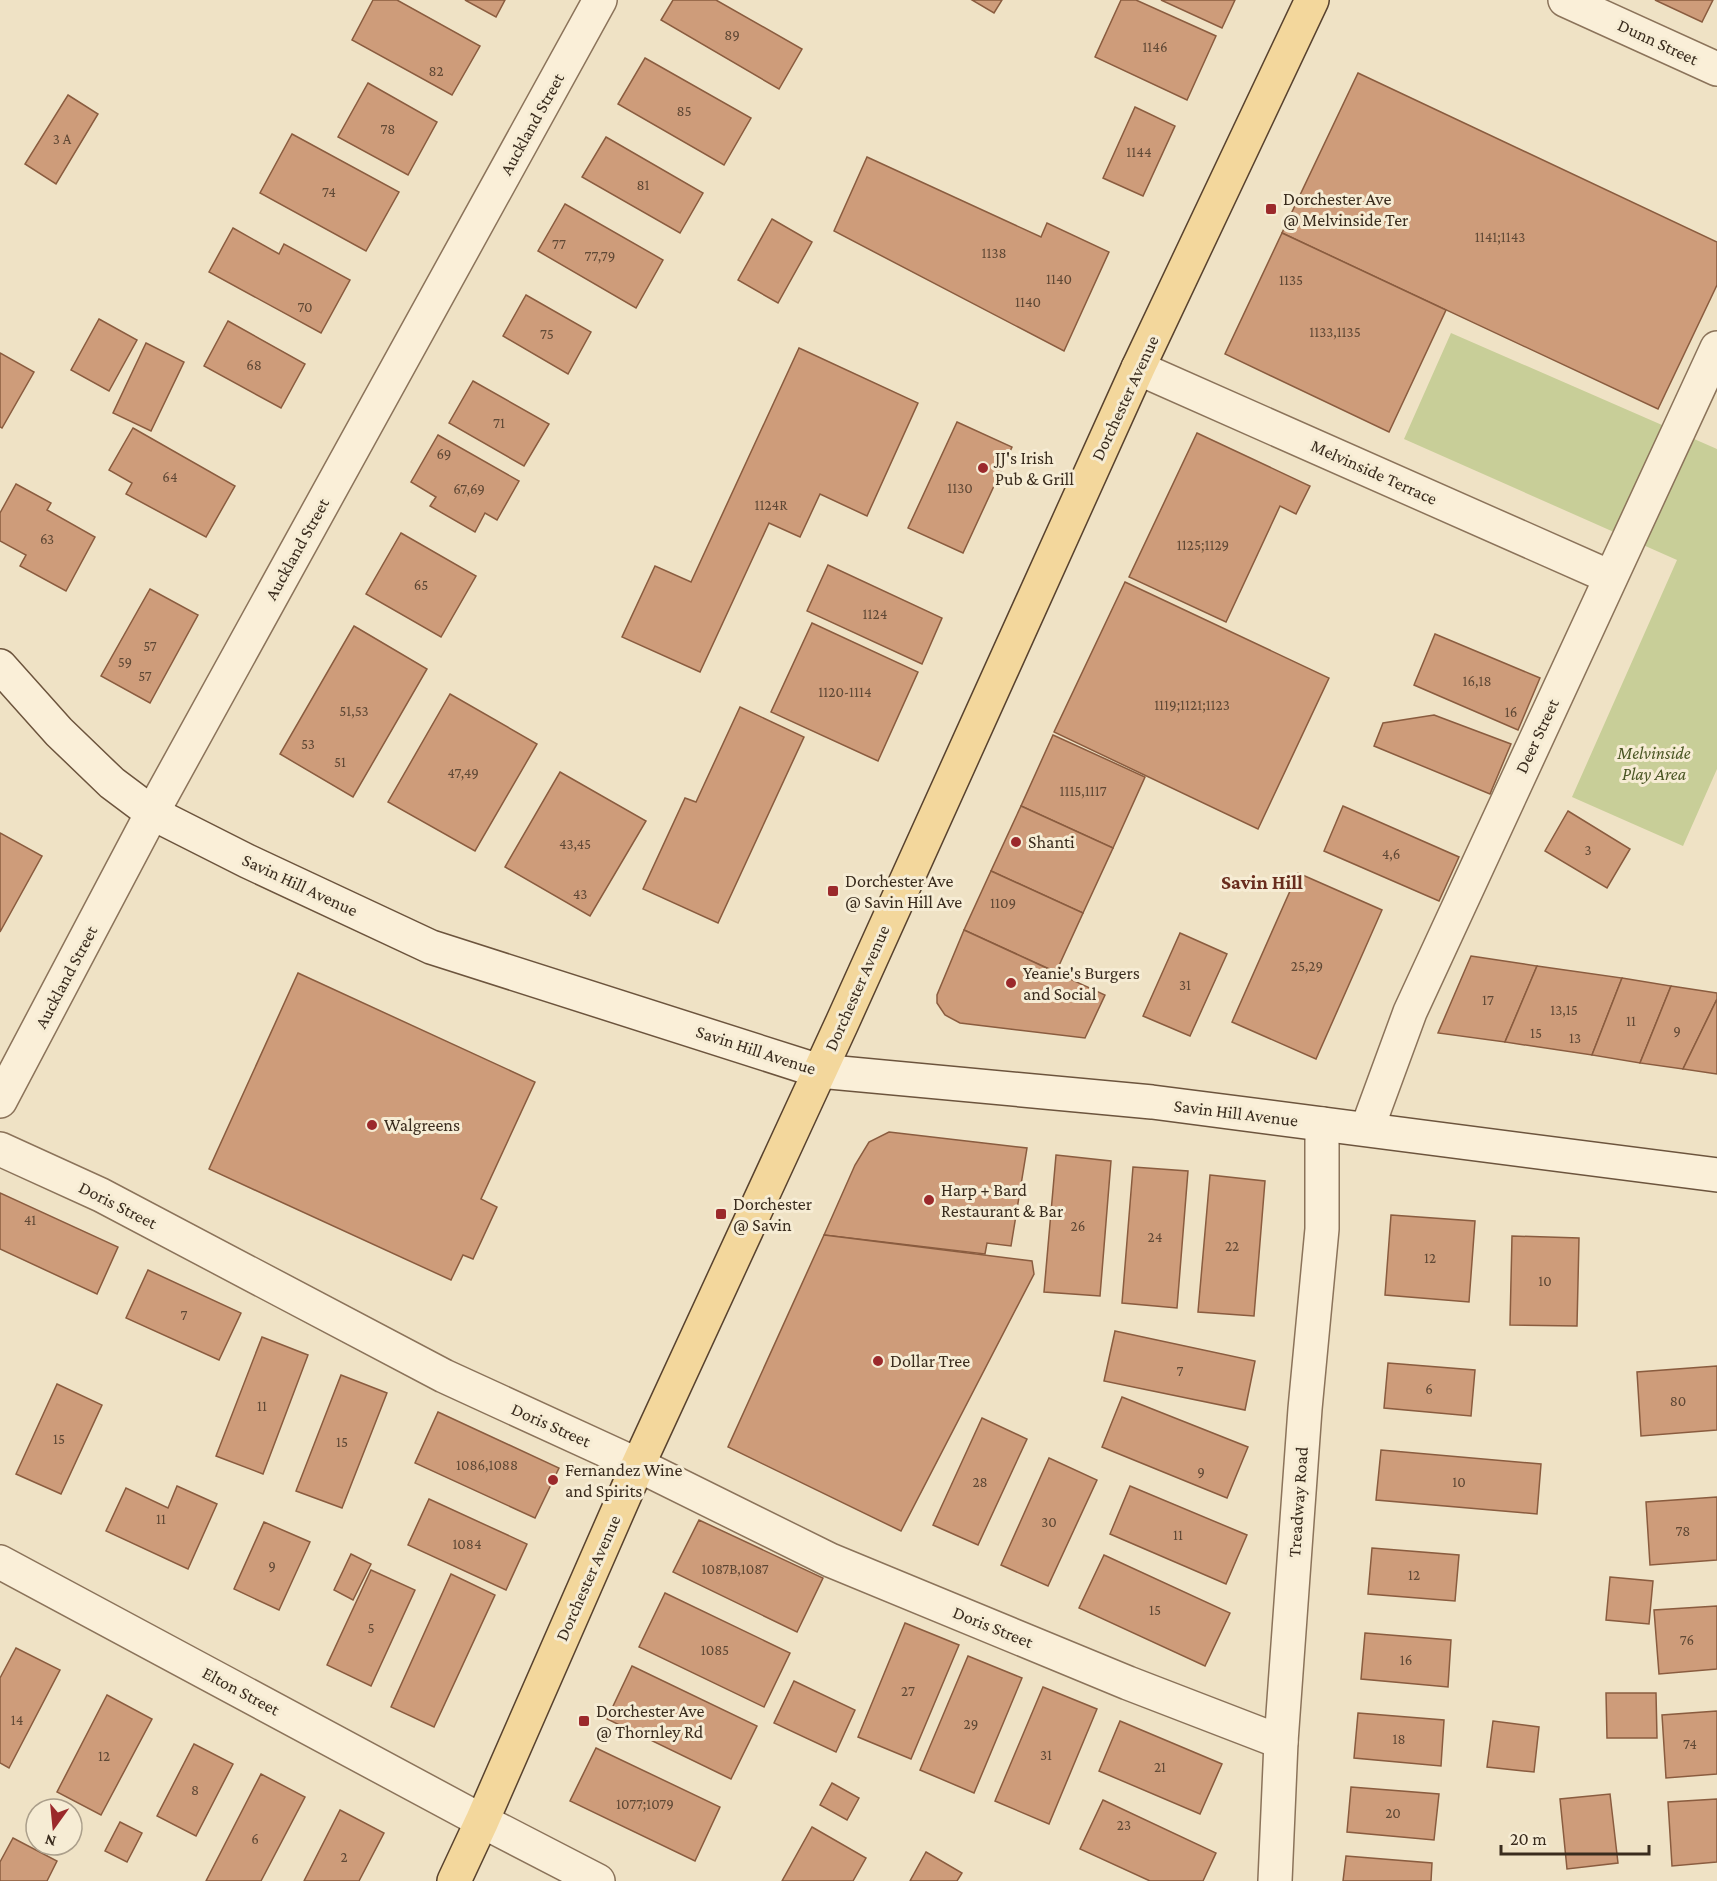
<svg xmlns="http://www.w3.org/2000/svg" width="1717" height="1881" viewBox="0 0 1717 1881" font-family="'Crimson Pro',serif">
  <style>
    .green { fill: #c8ce98 }
    .building { fill: #ce9c7a; stroke: #8a5c3f; stroke-width: 1.5 }
    .lines { fill: none; stroke-linecap: round; stroke-linejoin: round }
    .street-casing { stroke: #8b735a; stroke-width: 36 }
    .secondary-casing { stroke: #6c543d; stroke-width: 36 }
    .primary-casing { stroke: #58422e; stroke-width: 36 }
    .street { stroke: #faefd8; stroke-width: 33 }
    .secondary { stroke: #faefd8; stroke-width: 33 }
    .primary { stroke: #f3d79c; stroke-width: 33 }
    .poi-dot { fill: #9b292b; stroke: #f6ecd4; stroke-width: 2 }
    .labels { text-anchor: middle; dominant-baseline: central; stroke-width: 6; stroke-linejoin: round; paint-order: stroke }
    .number-label { font-size: 15px; fill: #5f4835 }
    .street-label { font-size: 18px; fill: #3a2c1e; stroke: #f6ecd4 }
    .poi-label { font-size: 18px; fill: #3a2c1e; stroke: #f6ecd4; text-anchor: start }
    .park-label { font-size: 18px; font-style: italic; fill: #4b5725; stroke: #f6ecd4 }
    .neighbourhood-label { font-size: 20px; font-weight: bold; fill: #682c1d; stroke: #f6ecd4 }
  </style>
  <rect width="100%" height="100%" fill="#efe2c5"/>
  <!-- green -->
  <polygon class="green" points="1451,333 1717,449 1717,769 1683,846 1572,797 1677,560 1404,439"/>
  <!-- building -->
  <g class="building">
    <polygon points="373,0 397,0 480,46 452,95 352,40"/>
    <polygon points="465,0 505,0 496,17"/>
    <polygon points="673,0 716,0 802,49 779,89 661,20"/>
    <polygon points="972,0 1002,0 994,13"/>
    <polygon points="1121,0 1136,0 1216,36 1187,100 1095,57"/>
    <polygon points="1161,0 1235,0 1222,28"/>
    <polygon points="1655,0 1713,0 1702,22"/>
    <polygon points="645,58 751,118 724,165 618,104"/>
    <polygon points="1358,73 1717,242 1717,285 1658,409 1282,233"/>
    <polygon points="368,83 437,122 408,175 338,137"/>
    <polygon points="68,95 98,114 56,184 25,164"/>
    <polygon points="1135,107 1175,126 1143,196 1103,178"/>
    <polygon points="292,134 399,192 366,251 260,193"/>
    <polygon points="606,137 703,193 680,233 582,177"/>
    <polygon points="867,157 1041,237 1047,223 1109,252 1064,351 834,231"/>
    <polygon points="565,204 663,260 636,308 538,251"/>
    <polygon points="772,219 812,242 778,303 738,280"/>
    <polygon points="233,228 279,254 284,244 350,280 321,333 209,272"/>
    <polygon points="1282,233 1446,310 1389,432 1225,354"/>
    <polygon points="526,295 591,332 568,374 503,336"/>
    <polygon points="99,319 137,340 109,391 71,370"/>
    <polygon points="228,321 305,364 281,408 204,366"/>
    <polygon points="146,343 184,362 151,431 113,413"/>
    <polygon points="799,348 918,403 867,516 820,494 800,537 769,523 700,672 622,637 655,566 691,582"/>
    <polygon points="0,353 34,372 2,428 0,427"/>
    <polygon points="473,381 549,424 524,466 449,423"/>
    <polygon points="957,422 1012,447 963,553 908,528"/>
    <polygon points="133,428 235,486 206,537 126,494 132,483 109,470"/>
    <polygon points="1197,433 1310,486 1296,514 1280,506 1226,622 1129,577"/>
    <polygon points="438,435 519,481 497,520 485,513 475,532 430,506 436,497 411,482"/>
    <polygon points="16,484 51,503 47,510 95,537 66,591 20,566 26,555 0,541 0,513"/>
    <polygon points="401,533 476,576 441,637 366,594"/>
    <polygon points="828,565 942,618 922,664 807,611"/>
    <polygon points="1125,582 1329,678 1258,829 1054,732"/>
    <polygon points="150,589 198,615 150,703 101,676"/>
    <polygon points="812,623 918,672 878,761 771,712"/>
    <polygon points="354,626 427,669 353,797 280,754"/>
    <polygon points="1435,634 1540,678 1518,730 1414,685"/>
    <polygon points="450,694 537,744 475,851 388,802"/>
    <polygon points="740,707 804,737 718,923 643,889 685,798 696,802"/>
    <polygon points="1434,715 1511,744 1490,794 1374,746 1383,723"/>
    <polygon points="1053,735 1145,777 1113,848 1021,806"/>
    <polygon points="560,772 646,821 590,916 505,867"/>
    <polygon points="1021,806 1113,848 1083,913 991,871"/>
    <polygon points="1343,806 1459,857 1439,901 1324,851"/>
    <polygon points="1568,811 1630,849 1607,888 1545,851"/>
    <polygon points="0,833 42,856 0,932"/>
    <polygon points="991,871 1083,913 1056,972 964,930"/>
    <polygon points="1298,873 1382,910 1316,1059 1232,1022"/>
    <polygon points="964,930 1105,995 1085,1038 960,1023 945,1015 937,1003 937,995"/>
    <polygon points="1180,933 1227,954 1190,1036 1143,1016"/>
    <polygon points="1471,956 1537,966 1505,1042 1438,1033"/>
    <polygon points="1537,966 1622,978 1592,1055 1505,1042"/>
    <polygon points="298,973 535,1082 481,1199 497,1207 473,1259 463,1255 451,1280 209,1169"/>
    <polygon points="1622,978 1671,986 1640,1063 1592,1055"/>
    <polygon points="1671,986 1717,993 1717,999 1683,1069 1640,1063"/>
    <polygon points="1717,999 1717,1074 1683,1069"/>
    <polygon points="889,1132 1027,1148 1011,1246 987,1243 985,1254 824,1235 855,1165 869,1142"/>
    <polygon points="1056,1155 1111,1161 1100,1296 1044,1292"/>
    <polygon points="1133,1167 1188,1171 1177,1308 1122,1303"/>
    <polygon points="1210,1175 1265,1181 1254,1316 1198,1312"/>
    <polygon points="0,1193 118,1247 97,1294 0,1249"/>
    <polygon points="1391,1215 1475,1221 1469,1302 1385,1295"/>
    <polygon points="824,1235 1032,1261 1034,1274 901,1531 728,1447"/>
    <polygon points="1512,1236 1579,1238 1577,1326 1510,1325"/>
    <polygon points="148,1270 241,1313 219,1360 126,1318"/>
    <polygon points="1115,1331 1255,1361 1245,1410 1104,1381"/>
    <polygon points="262,1337 308,1355 263,1474 216,1456"/>
    <polygon points="1388,1363 1475,1370 1471,1416 1384,1408"/>
    <polygon points="1717,1366 1717,1430 1641,1436 1637,1372"/>
    <polygon points="341,1375 387,1393 342,1508 296,1491"/>
    <polygon points="57,1384 102,1405 61,1494 16,1474"/>
    <polygon points="1122,1397 1248,1447 1227,1498 1102,1447"/>
    <polygon points="438,1412 559,1468 535,1518 415,1463"/>
    <polygon points="982,1418 1027,1439 978,1545 933,1525"/>
    <polygon points="1381,1450 1541,1464 1537,1514 1376,1500"/>
    <polygon points="1049,1458 1097,1480 1048,1586 1001,1565"/>
    <polygon points="177,1486 217,1504 188,1569 106,1531 126,1488 168,1508"/>
    <polygon points="1130,1486 1247,1535 1226,1584 1110,1534"/>
    <polygon points="1717,1497 1717,1560 1650,1565 1646,1502"/>
    <polygon points="429,1499 527,1544 506,1590 408,1545"/>
    <polygon points="699,1520 823,1578 797,1632 673,1572"/>
    <polygon points="264,1522 310,1542 279,1610 234,1589"/>
    <polygon points="1372,1548 1459,1555 1455,1601 1368,1594"/>
    <polygon points="351,1554 371,1564 353,1600 334,1590"/>
    <polygon points="1104,1555 1230,1613 1205,1666 1079,1608"/>
    <polygon points="371,1570 415,1590 371,1686 327,1665"/>
    <polygon points="451,1574 495,1595 434,1727 391,1707"/>
    <polygon points="1610,1577 1653,1581 1649,1624 1606,1620"/>
    <polygon points="665,1593 790,1653 764,1707 639,1647"/>
    <polygon points="1717,1606 1717,1669 1659,1674 1654,1610"/>
    <polygon points="905,1623 959,1645 911,1759 858,1737"/>
    <polygon points="1365,1633 1451,1640 1448,1687 1361,1679"/>
    <polygon points="16,1648 60,1670 9,1768 0,1763 0,1678"/>
    <polygon points="968,1656 1022,1678 974,1793 920,1770"/>
    <polygon points="632,1666 757,1726 731,1779 607,1719"/>
    <polygon points="794,1681 855,1710 836,1752 774,1723"/>
    <polygon points="1043,1687 1097,1709 1049,1824 995,1801"/>
    <polygon points="1606,1693 1656,1693 1657,1738 1607,1738"/>
    <polygon points="107,1695 152,1719 101,1815 57,1792"/>
    <polygon points="1717,1711 1717,1774 1666,1778 1662,1715"/>
    <polygon points="1358,1713 1444,1720 1441,1766 1354,1758"/>
    <polygon points="1120,1721 1222,1764 1200,1814 1099,1771"/>
    <polygon points="1493,1721 1539,1727 1534,1772 1487,1767"/>
    <polygon points="194,1744 233,1764 196,1836 157,1816"/>
    <polygon points="596,1748 720,1807 695,1861 570,1801"/>
    <polygon points="261,1774 305,1797 261,1881 206,1881"/>
    <polygon points="832,1783 859,1798 847,1820 820,1805"/>
    <polygon points="1351,1787 1439,1794 1434,1840 1347,1832"/>
    <polygon points="1610,1794 1618,1863 1567,1869 1560,1799"/>
    <polygon points="1717,1799 1717,1862 1672,1866 1668,1802"/>
    <polygon points="1103,1800 1216,1853 1203,1881 1150,1881 1080,1849"/>
    <polygon points="340,1810 384,1833 359,1881 304,1881"/>
    <polygon points="120,1822 142,1833 127,1862 105,1851"/>
    <polygon points="812,1827 866,1858 853,1881 782,1881"/>
    <polygon points="13,1838 57,1861 47,1881 0,1881 0,1862"/>
    <polygon points="926,1852 962,1873 957,1881 910,1881"/>
    <polygon points="1346,1856 1432,1863 1431,1881 1343,1881"/>
  </g>
  <g class="lines">
    <defs>
      <g id="street">
        <polyline points="1565,0 1717,69"/>
        <polyline points="1138,368 1610,577"/>
        <polyline points="0,1101 152,813 600,0"/>
        <polyline points="1367,1129 1410,1012 1717,348"/>
        <polyline points="0,1149 101,1195 444,1376 638,1465 830,1560 1128,1683 1281,1742"/>
        <polyline points="0,1562 482,1821 598,1881"/>
        <polyline points="1275,1881 1281,1742 1305,1409 1322,1229 1322,1124"/>
      </g>
      <polyline id="secondary" points="0,666 59,732 112,783 152,813 247,861 431,947 819,1071 1152,1102 1717,1175"/>
      <polyline id="primary" points="454,1881 482,1821 638,1465 842,1023 1138,368 1312,0"/>
    </defs>
    <!-- street casing -->
    <use href="#street" class="street-casing"/>
    <!-- secondary casing -->
    <use href="#secondary" class="secondary-casing"/>
    <!-- primary casing -->
    <use href="#primary" class="primary-casing"/>
    <!-- street -->
    <use href="#street" class="street"/>
    <!-- secondary -->
    <use href="#secondary" class="secondary"/>
    <!-- primary -->
    <use href="#primary" class="primary"/>
  </g>
  <!-- markers -->
  <g class="poi-dot">
    <rect x="1265" y="203" width="12" height="12" rx="3"/>
    <circle cx="983" cy="468" r="6"/>
    <circle cx="1016" cy="842" r="6"/>
    <rect x="827" y="885" width="12" height="12" rx="3"/>
    <circle cx="1011" cy="983" r="6"/>
    <circle cx="372" cy="1125" r="6"/>
    <circle cx="929" cy="1200" r="6"/>
    <rect x="715" y="1208" width="12" height="12" rx="3"/>
    <circle cx="878" cy="1361" r="6"/>
    <circle cx="553" cy="1480" r="6"/>
    <rect x="578" y="1715" width="12" height="12" rx="3"/>
  </g>
  <g class="labels">
    <!-- number labels -->
    <g class="number-label">
      <text x="732" y="35">89</text>
      <text x="1155" y="47">1146</text>
      <text x="436" y="71">82</text>
      <text x="684" y="111">85</text>
      <text x="388" y="129">78</text>
      <text x="62" y="139">3 A</text>
      <text x="1139" y="152">1144</text>
      <text x="643" y="185">81</text>
      <text x="329" y="192">74</text>
      <text x="1500" y="237">1141;1143</text>
      <text x="559" y="244">77</text>
      <text x="994" y="253">1138</text>
      <text x="600" y="256">77,79</text>
      <text x="1059" y="279">1140</text>
      <text x="1291" y="280">1135</text>
      <text x="1028" y="302">1140</text>
      <text x="305" y="307">70</text>
      <text x="1335" y="332">1133,1135</text>
      <text x="547" y="334">75</text>
      <text x="254" y="365">68</text>
      <text x="499" y="423">71</text>
      <text x="444" y="454">69</text>
      <text x="170" y="477">64</text>
      <text x="960" y="488">1130</text>
      <text x="469" y="489">67,69</text>
      <text x="771" y="505">1124R</text>
      <text x="47" y="539">63</text>
      <text x="1203" y="545">1125;1129</text>
      <text x="421" y="585">65</text>
      <text x="875" y="614">1124</text>
      <text x="150" y="646">57</text>
      <text x="125" y="662">59</text>
      <text x="145" y="676">57</text>
      <text x="1477" y="681">16,18</text>
      <text x="845" y="692">1120-1114</text>
      <text x="1192" y="705">1119;1121;1123</text>
      <text x="354" y="711">51,53</text>
      <text x="1511" y="712">16</text>
      <text x="308" y="744">53</text>
      <text x="340" y="762">51</text>
      <text x="463" y="773">47,49</text>
      <text x="1083" y="791">1115,1117</text>
      <text x="575" y="844">43,45</text>
      <text x="1588" y="850">3</text>
      <text x="1391" y="854">4,6</text>
      <text x="580" y="894">43</text>
      <text x="1003" y="903">1109</text>
      <text x="1307" y="966">25,29</text>
      <text x="1185" y="985">31</text>
      <text x="1488" y="1000">17</text>
      <text x="1564" y="1010">13,15</text>
      <text x="1631" y="1021">11</text>
      <text x="1677" y="1031">9</text>
      <text x="1536" y="1033">15</text>
      <text x="1575" y="1038">13</text>
      <text x="30" y="1220">41</text>
      <text x="1078" y="1226">26</text>
      <text x="1155" y="1237">24</text>
      <text x="1232" y="1246">22</text>
      <text x="1430" y="1258">12</text>
      <text x="1545" y="1281">10</text>
      <text x="184" y="1315">7</text>
      <text x="1180" y="1371">7</text>
      <text x="1429" y="1389">6</text>
      <text x="1678" y="1401">80</text>
      <text x="262" y="1406">11</text>
      <text x="59" y="1439">15</text>
      <text x="342" y="1442">15</text>
      <text x="487" y="1465">1086,1088</text>
      <text x="1201" y="1472">9</text>
      <text x="980" y="1482">28</text>
      <text x="1459" y="1482">10</text>
      <text x="161" y="1519">11</text>
      <text x="1049" y="1522">30</text>
      <text x="1683" y="1531">78</text>
      <text x="1178" y="1535">11</text>
      <text x="467" y="1544">1084</text>
      <text x="272" y="1566">9</text>
      <text x="735" y="1569">1087B,1087</text>
      <text x="1414" y="1575">12</text>
      <text x="1155" y="1610">15</text>
      <text x="371" y="1628">5</text>
      <text x="1687" y="1640">76</text>
      <text x="715" y="1650">1085</text>
      <text x="1406" y="1660">16</text>
      <text x="908" y="1691">27</text>
      <text x="17" y="1720">14</text>
      <text x="971" y="1724">29</text>
      <text x="1399" y="1739">18</text>
      <text x="1690" y="1744">74</text>
      <text x="1046" y="1755">31</text>
      <text x="104" y="1756">12</text>
      <text x="1160" y="1767">21</text>
      <text x="195" y="1790">8</text>
      <text x="645" y="1804">1077;1079</text>
      <text x="1393" y="1813">20</text>
      <text x="1124" y="1825">23</text>
      <text x="255" y="1839">6</text>
      <text x="344" y="1857">2</text>
    </g>
    <!-- street labels -->
    <g class="street-label">
      <text transform="translate(1658 42) rotate(25)">Dunn Street</text>
      <text transform="translate(532 124) rotate(-61)">Auckland Street</text>
      <text transform="translate(1125 398) rotate(-65)">Dorchester Avenue</text>
      <text transform="translate(1374 472) rotate(24)">Melvinside Terrace</text>
      <text transform="translate(297 549) rotate(-61)">Auckland Street</text>
      <text transform="translate(1537 736) rotate(-65)">Deer Street</text>
      <text transform="translate(300 885) rotate(25)">Savin Hill Avenue</text>
      <text transform="translate(66 977) rotate(-62)">Auckland Street</text>
      <text transform="translate(857 988) rotate(-66)">Dorchester Avenue</text>
      <text transform="translate(756 1050) rotate(18)">Savin Hill Avenue</text>
      <text transform="translate(1236 1113) rotate(7)">Savin Hill Avenue</text>
      <text transform="translate(118 1205) rotate(27)">Doris Street</text>
      <text transform="translate(551 1425) rotate(24)">Doris Street</text>
      <text transform="translate(1298 1502) rotate(-86)">Treadway Road</text>
      <text transform="translate(588 1578) rotate(-66)">Dorchester Avenue</text>
      <text transform="translate(993 1627) rotate(22)">Doris Street</text>
      <text transform="translate(241 1691) rotate(28)">Elton Street</text>
    </g>
    <!-- poi labels -->
    <g class="poi-label">
      <text x="1283" y="199">Dorchester Ave<tspan x="1283" dy="21">@ Melvinside Ter</tspan></text>
      <text x="995" y="458">JJ's Irish<tspan x="995" dy="21">Pub &amp; Grill</tspan></text>
      <text x="1028" y="842">Shanti</text>
      <text x="845" y="881">Dorchester Ave<tspan x="845" dy="21">@ Savin Hill Ave</tspan></text>
      <text x="1023" y="973">Yeanie's Burgers<tspan x="1023" dy="21">and Social</tspan></text>
      <text x="384" y="1125">Walgreens</text>
      <text x="941" y="1190">Harp + Bard<tspan x="941" dy="21">Restaurant &amp; Bar</tspan></text>
      <text x="733" y="1204">Dorchester<tspan x="733" dy="21">@ Savin</tspan></text>
      <text x="890" y="1361">Dollar Tree</text>
      <text x="565" y="1470">Fernandez Wine<tspan x="565" dy="21">and Spirits</tspan></text>
      <text x="596" y="1711">Dorchester Ave<tspan x="596" dy="21">@ Thornley Rd</tspan></text>
    </g>
    <!-- park labels -->
    <g class="park-label">
      <text x="1654" y="753">Melvinside<tspan x="1654" dy="21">Play Area</tspan></text>
    </g>
    <!-- neighbourhood labels -->
    <g class="neighbourhood-label">
      <text x="1262" y="882">Savin Hill</text>
    </g>
  </g>
  <!-- north arrow -->
  <g transform="translate(54 1827) rotate(195)"><circle r="28" fill="#f6ecd4" stroke="#ab9f8b" stroke-width="1.5"/>
  <path d="M0-4.5L10 22L0 15L-10 22Z" fill="#9b292b"/>
  <text y="-9" font-size="16" font-weight="bold" text-anchor="middle" fill="#3a2c1e">N</text>
  </g>
  <!-- scale -->
  <path d="M1501 1845v9h148v-9" fill="none" stroke="#3a2c1e" stroke-width="3"/>
  <text x="1510" y="1845" font-size="18" fill="#3a2c1e" stroke="#f6ecd4" stroke-width="4.5" paint-order="stroke">20 m</text>
</svg>
